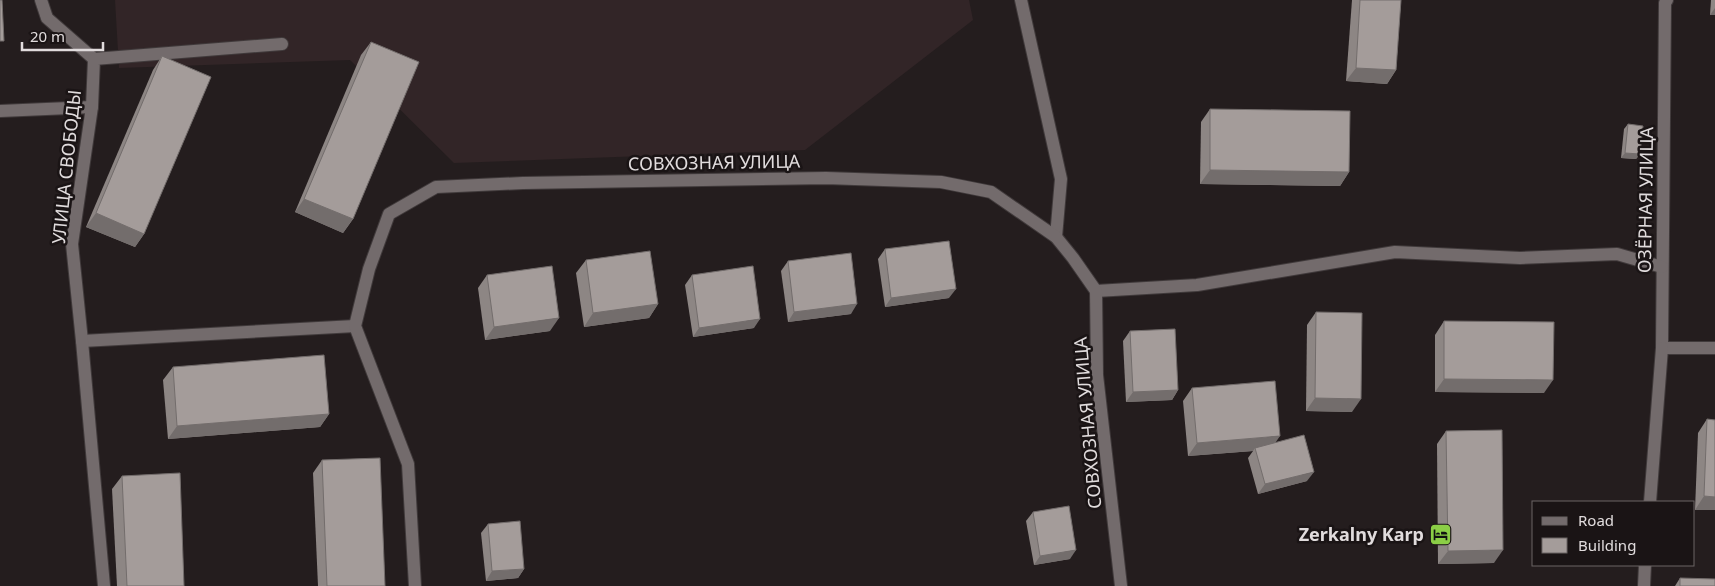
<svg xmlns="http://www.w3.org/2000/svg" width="1715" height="586" viewBox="0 0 1715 586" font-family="'Noto Sans',sans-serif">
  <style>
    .built { fill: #322527 }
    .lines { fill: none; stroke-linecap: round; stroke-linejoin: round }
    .service-casing { stroke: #403a3b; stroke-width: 14 }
    .minor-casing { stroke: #403a3b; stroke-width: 14 }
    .service { stroke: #736b6c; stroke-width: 12 }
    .minor { stroke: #736b6c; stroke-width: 12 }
    .wall { fill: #8d8684 }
    .shaded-wall { fill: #736d6c }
    .building { fill: #a49c9a; stroke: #736d6c }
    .labels { text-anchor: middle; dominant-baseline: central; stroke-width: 5; stroke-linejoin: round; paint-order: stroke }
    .street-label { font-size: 18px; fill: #e1dcdd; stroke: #1a1415 }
    .poi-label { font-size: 18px; font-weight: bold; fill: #e1dcdd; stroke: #1a1415; text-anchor: end }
  </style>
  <rect width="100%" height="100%" fill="#241d1e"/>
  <!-- built -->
  <polygon class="built" points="115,0 969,0 973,20 805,150 454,163 350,60 119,68"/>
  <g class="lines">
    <defs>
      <g id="service">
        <polyline points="0,111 92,107"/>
        <polyline points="82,341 355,326"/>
      </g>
      <g id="minor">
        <polyline points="41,0 47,18 94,59"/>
        <polyline points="1021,0 1061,179 1056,237"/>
        <polyline points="1667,0 1665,3 1662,348 1715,348"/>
        <polyline points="1096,291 1197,285 1395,252 1520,258 1617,254 1662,267"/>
        <polyline points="1650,502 1662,348"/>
        <polyline points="104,586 82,341 72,244 92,107 94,59 282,44"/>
        <polyline points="415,586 408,464 355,326 369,269 389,214 436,187 523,183 826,178 941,182 991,192 1056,237 1073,258 1096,291 1097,375 1121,586"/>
        <polyline points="1644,586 1645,565"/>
      </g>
    </defs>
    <!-- service casing -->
    <use href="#service" class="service-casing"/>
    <!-- minor casing -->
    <use href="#minor" class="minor-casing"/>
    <!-- service -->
    <use href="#service" class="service"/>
    <!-- minor -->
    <use href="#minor" class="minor"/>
  </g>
  <!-- wall -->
  <g class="wall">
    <polygon points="1352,0 1401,0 1396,70 1387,84 1346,81"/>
    <polygon points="1711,0 1715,0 1715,15 1710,15"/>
    <polygon points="371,42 353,219 343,233 295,212 361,55"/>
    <polygon points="162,56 144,234 135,247 86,227 153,70"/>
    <polygon points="1210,109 1349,172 1340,186 1200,184 1201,122"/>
    <polygon points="1628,124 1640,154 1636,159 1621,158 1624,129"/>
    <polygon points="885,249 949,298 885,307 878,259"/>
    <polygon points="586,260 658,304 649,318 584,327 576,273"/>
    <polygon points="788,261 851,314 788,322 781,271"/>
    <polygon points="487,275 550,331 485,340 478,288"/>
    <polygon points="692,275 754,328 693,337 685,285"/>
    <polygon points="1316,312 1352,412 1306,411 1307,325"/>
    <polygon points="1444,321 1544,393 1435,392 1435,335"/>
    <polygon points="1130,331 1178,390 1172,400 1126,402 1123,341"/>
    <polygon points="173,367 329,414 320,427 168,439 163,380"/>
    <polygon points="1192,388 1275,443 1307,481 1258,494 1248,458 1253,451 1188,456 1183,401"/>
    <polygon points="1707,419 1715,510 1695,510 1698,433"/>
    <polygon points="1446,431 1494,563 1438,564 1437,444"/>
    <polygon points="322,460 385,586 318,586 313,473"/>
    <polygon points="122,476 184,586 117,586 112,489"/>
    <polygon points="1033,512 1070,559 1034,565 1026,521"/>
    <polygon points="488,524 524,569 518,578 486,581 481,533"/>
    <polygon points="1680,578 1715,586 1675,586"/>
  </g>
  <!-- shaded-wall -->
  <g class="shaded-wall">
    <polygon points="1715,8 1715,15 1710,15"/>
    <polygon points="1356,68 1396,70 1387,84 1346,81"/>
    <polygon points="1625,153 1640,154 1636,159 1621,158"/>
    <polygon points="1210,170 1349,172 1340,186 1200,184"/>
    <polygon points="304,199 353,219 343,233 295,212"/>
    <polygon points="96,213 144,234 135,247 86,227"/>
    <polygon points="956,289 949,298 885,307 891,298"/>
    <polygon points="658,304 649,318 584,327 593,313"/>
    <polygon points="857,304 851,314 788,322 794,312"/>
    <polygon points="559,318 550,331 485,340 494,327"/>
    <polygon points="760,319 754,328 693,337 699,328"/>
    <polygon points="1444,379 1553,380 1544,393 1435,392"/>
    <polygon points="1178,390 1172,400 1126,402 1133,392"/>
    <polygon points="1315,398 1361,399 1352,412 1306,411"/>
    <polygon points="329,414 320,427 168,439 177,426"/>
    <polygon points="1280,436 1271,449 1255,448 1253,451 1188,456 1197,443"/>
    <polygon points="1314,472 1307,481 1258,494 1265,484"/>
    <polygon points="1704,496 1715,497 1715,510 1695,510"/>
    <polygon points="1076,550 1070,559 1034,565 1040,556"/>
    <polygon points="1503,550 1494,563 1438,564 1448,551"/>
    <polygon points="524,569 518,578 486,581 492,571"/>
  </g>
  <!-- building -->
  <g class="building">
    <polygon points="0,0 2,0 4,41 0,41"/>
    <polygon points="1360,0 1401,0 1396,70 1356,68"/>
    <polygon points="371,42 419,62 353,219 304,199"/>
    <polygon points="162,56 211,77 144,234 96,213"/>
    <polygon points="1210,109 1350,111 1349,172 1210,170"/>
    <polygon points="1628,124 1643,126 1640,154 1625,153"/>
    <polygon points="949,241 956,289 891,298 885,249"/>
    <polygon points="650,251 658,304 593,313 586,260"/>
    <polygon points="851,253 857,304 794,312 788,261"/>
    <polygon points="552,266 559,318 494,327 487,275"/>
    <polygon points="753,266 760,319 699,328 692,275"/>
    <polygon points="1316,312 1362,313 1361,399 1315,398"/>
    <polygon points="1444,321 1554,322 1553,380 1444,379"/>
    <polygon points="1175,329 1178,390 1133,392 1130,331"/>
    <polygon points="324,355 329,414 177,426 173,367"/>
    <polygon points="1275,381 1280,436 1197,443 1192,388"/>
    <polygon points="1707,419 1715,420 1715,497 1704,496"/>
    <polygon points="1502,430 1503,550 1448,551 1446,431"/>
    <polygon points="1304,435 1314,472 1265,484 1255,448"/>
    <polygon points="380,458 385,586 327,586 322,460"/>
    <polygon points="180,473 184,586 127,586 122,476"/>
    <polygon points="1069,506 1076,550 1040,556 1033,512"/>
    <polygon points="520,521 524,569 492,571 488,524"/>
    <polygon points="1680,578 1715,579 1715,586 1680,586"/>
  </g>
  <!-- icons -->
  <defs>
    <symbol id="hotel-square" viewBox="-11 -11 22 22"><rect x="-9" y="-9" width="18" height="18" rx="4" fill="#8bce46" stroke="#1a1415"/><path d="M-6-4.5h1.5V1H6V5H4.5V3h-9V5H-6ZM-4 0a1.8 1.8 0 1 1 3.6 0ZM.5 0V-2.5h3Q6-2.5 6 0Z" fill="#111"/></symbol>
  </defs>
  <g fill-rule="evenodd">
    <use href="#hotel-square" x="1428" y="522" width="25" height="25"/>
  </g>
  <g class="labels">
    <!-- street labels -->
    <g class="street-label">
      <text transform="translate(714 162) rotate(-1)">СОВХОЗНАЯ УЛИЦА</text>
      <text transform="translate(66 167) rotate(-84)">УЛИЦА СВОБОДЫ</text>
      <text transform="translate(1645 200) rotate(-89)">ОЗЁРНАЯ УЛИЦА</text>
      <text transform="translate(1087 423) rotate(-95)">СОВХОЗНАЯ УЛИЦА</text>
    </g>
    <!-- poi labels -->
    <g class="poi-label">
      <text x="1424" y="534">Zerkalny Karp</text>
    </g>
  </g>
  <!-- legend -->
  <rect x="1532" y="501" width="162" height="65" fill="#1a1415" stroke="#6a6465"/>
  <rect x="1542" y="517" width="25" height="8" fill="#736b6c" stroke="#6a6465"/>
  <text x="1578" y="526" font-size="15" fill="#e1dcdd">Road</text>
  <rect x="1542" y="538" width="25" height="15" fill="#a49c9a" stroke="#6a6465"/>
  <text x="1578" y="551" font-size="15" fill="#e1dcdd">Building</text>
  <!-- scale -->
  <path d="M22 42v8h81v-8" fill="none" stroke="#e1dcdd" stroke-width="2.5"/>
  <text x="30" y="42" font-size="15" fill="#e1dcdd" stroke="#1a1415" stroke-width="4" paint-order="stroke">20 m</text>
</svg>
